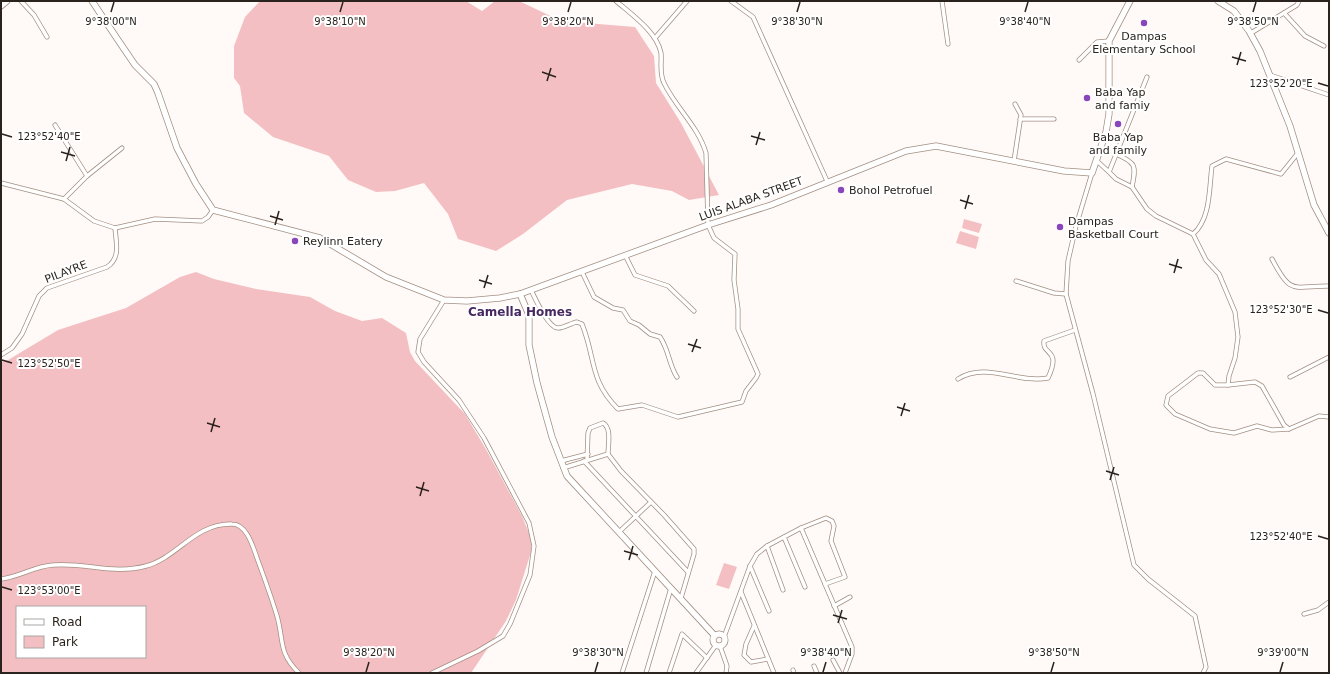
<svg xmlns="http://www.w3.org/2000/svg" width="1330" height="674" viewBox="0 0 1330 674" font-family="'DejaVu Sans',sans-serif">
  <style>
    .green { fill: #f4bfc3; fill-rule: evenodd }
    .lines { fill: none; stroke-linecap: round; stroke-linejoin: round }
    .street-casing { stroke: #a38f82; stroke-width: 5 }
    .secondary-casing { stroke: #a38f82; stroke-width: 7 }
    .street { stroke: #fff; stroke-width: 3.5 }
    .secondary { stroke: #fff; stroke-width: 5.5 }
    .ticks { fill: none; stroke: #2a221c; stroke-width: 1.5 }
    .poi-dot { fill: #8946ba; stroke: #fff; stroke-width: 1.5 }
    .labels { text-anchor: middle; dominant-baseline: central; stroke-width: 4; stroke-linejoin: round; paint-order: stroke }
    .poi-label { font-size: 11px; fill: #2a221c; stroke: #fff; text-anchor: start }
    .street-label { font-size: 11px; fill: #2a221c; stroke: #fff }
    .neighbourhood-label { font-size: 12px; font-weight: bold; fill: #482861; stroke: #fff }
    .ticks-label { font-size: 10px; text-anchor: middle; fill: #2a221c; stroke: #fff; stroke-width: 4; stroke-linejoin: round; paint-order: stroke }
  </style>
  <rect width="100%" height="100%" fill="#fffaf7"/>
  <!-- green -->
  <g class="green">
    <polygon points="260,1 466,1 482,11 495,1 519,1 561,21 635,27 654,56 656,83 681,123 719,195 689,200 672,191 632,184 567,200 523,234 496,251 458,239 448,214 424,183 395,191 376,192 348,180 329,156 273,137 244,113 240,86 234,78 234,46 245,17"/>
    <polygon points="964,219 982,224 979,233 962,228"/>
    <polygon points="960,231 979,237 976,249 956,243"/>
    <path d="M196 272 214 279 256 289 310 297 335 311 362 321 382 318 406 333 410 352 415 361 465 414 487 451 522 516 531 538V552L516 600 506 621 471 673H1V362L8 360 58 330 126 308 180 277ZM17 607H145V657H17Z"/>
    <polygon points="724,563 737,567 729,589 716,585"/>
  </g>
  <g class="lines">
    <defs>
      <g id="street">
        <polyline points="21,1 34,15 47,37"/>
        <polyline points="731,1 753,17 827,181"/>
        <polyline points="942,1 948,44"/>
        <polyline points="1284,13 1305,36 1324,46"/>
        <polyline points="1251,33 1297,5 1299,1"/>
        <polyline points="655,38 687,1"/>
        <polyline points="1079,60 1097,42 1109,41"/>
        <polyline points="1270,75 1329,95"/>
        <polyline points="1020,119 1054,119"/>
        <polyline points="55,125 87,176"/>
        <path d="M1116 154C1137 163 1136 166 1132 187"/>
        <polyline points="1014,161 1021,115 1015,104"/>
        <polyline points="1097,161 1109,172 1147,77"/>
        <polyline points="1109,172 1116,179 1132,187 1147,209 1156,216 1193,234"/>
        <polyline points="1092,173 1076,226 1068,261 1066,294 1093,394 1134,565 1148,579 1195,616 1206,667 1203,673"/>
        <polyline points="1,183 64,199 94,221 115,228 155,219 202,221 208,217 213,210"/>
        <polyline points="64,199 87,176 122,148"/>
        <polyline points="625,255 635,275 668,286 694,311"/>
        <path d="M1272 259C1291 296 1293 286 1329 286"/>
        <path d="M582 272 594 297 613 308 623 310 630 321 639 325 650 334 660 337C669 350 669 365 677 377"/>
        <polyline points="1016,281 1054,293 1066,294"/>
        <path d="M531 290C535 298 548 328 558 328 564 328 571 323 577 322L582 324C596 359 589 380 618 409L642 405 678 417 742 402 746 391 756 378 758 374 738 329V309L734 280 735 254 714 238 708 225 706 153C698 126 676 108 664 83 659 73 662 63 661 53 657 32 631 14 616 1"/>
        <path d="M1 355 12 348 22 334 39 296 47 288 107 267C121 258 116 242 115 228"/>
        <polyline points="1290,377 1329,357"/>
        <path d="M958 379C986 361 1018 384 1048 378 1062 348 1042 356 1044 341L1075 330"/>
        <polyline points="1228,385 1215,385 1203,373 1198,373 1168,396 1166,405 1175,414 1210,429 1234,433 1257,426 1272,430 1289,429 1319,416 1329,417"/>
        <path d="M1289 429 1284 425 1262 386 1255 382 1228 385 1229 376 1235 358 1238 337 1235 312 1219 274 1206 260 1193 234C1211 219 1209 188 1212 166L1226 159 1281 174 1298 153"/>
        <polyline points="608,454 621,471 664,515 694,549 694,554 681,598"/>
        <polyline points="561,461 588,454"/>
        <polyline points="584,461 688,572"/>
        <path d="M563 468 608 454C608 445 612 428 603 423L590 428 588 433 587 460"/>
        <polyline points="801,528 852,647 852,654 845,673"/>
        <polyline points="619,532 651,502"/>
        <polyline points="784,537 805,587"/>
        <polyline points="767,546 783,590"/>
        <polyline points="750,566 769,611"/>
        <path d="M1 579C19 577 35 566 53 565 85 562 114 575 146 566 177 558 195 523 232 524 247 524 253 547 257 558 264 577 271 596 277 616 284 640 278 653 299 673"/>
        <polyline points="741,592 774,673"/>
        <polyline points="834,606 850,597"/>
        <polyline points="1304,614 1318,610 1329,602"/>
        <polyline points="754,626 746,644 744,655 751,662 768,659"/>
        <polyline points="724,637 750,566 757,554 767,546 801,528 826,518 832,521 834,526 831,541 845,577 825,584"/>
        <polyline points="720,646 727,666 726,673"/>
        <polyline points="833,660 840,673"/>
        <polyline points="814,666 817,673"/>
        <polyline points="793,670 794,673"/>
        <polyline points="432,673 478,651 503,636 510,624 530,575 534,546 529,523 484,438 459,400 424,362 418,352 420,339 444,300"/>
        <polyline points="622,673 655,571"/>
        <polyline points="646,673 671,588"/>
        <polyline points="669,673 682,634 707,658"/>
        <polyline points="696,673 716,645"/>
      </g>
      <g id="secondary">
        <polyline points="92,1 118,40 135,65 154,84 158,93 177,148 196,184 213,210 320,238 386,277 444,300 467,301 500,298 520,294 708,225 771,205 906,151 936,146 1064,171 1092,173 1106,132 1109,114 1109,41 1130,1"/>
        <polyline points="1218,1 1234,11 1249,31 1260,51 1290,126 1314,205 1329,233"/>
        <polyline points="1,6 7,1"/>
        <polyline points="520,294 529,315 529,345 537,383 552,437 567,476 715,636"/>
        <circle cx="719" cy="640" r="6"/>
      </g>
    </defs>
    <!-- street casing -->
    <use href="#street" class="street-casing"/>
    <!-- secondary casing -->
    <use href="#secondary" class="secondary-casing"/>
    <!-- street -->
    <use href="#street" class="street"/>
    <!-- secondary -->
    <use href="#secondary" class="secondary"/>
  </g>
  <!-- ticks -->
  <path class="ticks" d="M111 12 114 2M340 12 343 2M568 12 571 2M797 12 800 2M1025 12 1028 2M1253 12 1256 2M1232 57 1246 61M1237 65 1241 52M542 72 556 77M547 81 551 68M1318 83 1328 86M2 134 12 137M751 136 765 140M756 145 760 132M61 152 75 156M66 161 70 147M960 200 973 204M965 209 969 195M270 216 283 220M275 225 279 211M1169 264 1182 268M1174 273 1178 259M479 280 492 284M484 288 488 275M1318 310 1328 313M688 344 701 348M692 352 697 339M2 360 12 363M897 407 910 411M901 416 905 403M207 423 220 427M211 432 215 418M1106 471 1119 475M1110 480 1114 467M416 487 429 491M420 496 424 482M1318 536 1328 539M624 551 638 555M629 560 633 546M2 587 12 590M833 615 847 619M838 623 842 610M366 672 369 662M595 672 598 662M823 672 826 662M1051 672 1054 662M1280 672 1283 662"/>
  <!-- markers -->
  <g class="poi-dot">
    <circle cx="1144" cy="23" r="4"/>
    <circle cx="1087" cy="98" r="4"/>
    <circle cx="1118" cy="124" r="4"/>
    <circle cx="841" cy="190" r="4"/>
    <circle cx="1060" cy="227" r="4"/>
    <circle cx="295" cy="241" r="4"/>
  </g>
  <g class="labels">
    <!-- poi labels -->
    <g class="poi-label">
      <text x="1144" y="36" text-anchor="middle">Dampas<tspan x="1144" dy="13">Elementary School</tspan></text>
      <text x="1095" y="92">Baba Yap<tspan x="1095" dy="13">and famiy</tspan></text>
      <text x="1118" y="137" text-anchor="middle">Baba Yap<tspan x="1118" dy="13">and family</tspan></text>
      <text x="849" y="190">Bohol Petrofuel</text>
      <text x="1068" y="221">Dampas<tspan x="1068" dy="13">Basketball Court</tspan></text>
      <text x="303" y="241">Reylinn Eatery</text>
    </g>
    <!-- street labels -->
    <g class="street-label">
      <text transform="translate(751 199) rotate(-20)">LUIS ALABA STREET</text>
      <text transform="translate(66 272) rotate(-21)">PILAYRE</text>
    </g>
    <!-- neighbourhood labels -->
    <g class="neighbourhood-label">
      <text x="520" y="312">Camella Homes</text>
    </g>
  </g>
  <g class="ticks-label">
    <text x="111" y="25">9°38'00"N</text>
    <text x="340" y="25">9°38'10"N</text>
    <text x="568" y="25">9°38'20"N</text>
    <text x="797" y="25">9°38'30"N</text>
    <text x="1025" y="25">9°38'40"N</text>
    <text x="1253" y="25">9°38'50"N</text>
    <text x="1281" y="87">123°52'20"E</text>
    <text x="49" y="140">123°52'40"E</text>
    <text x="1281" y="313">123°52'30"E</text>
    <text x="49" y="367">123°52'50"E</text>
    <text x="1281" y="540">123°52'40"E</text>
    <text x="49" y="594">123°53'00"E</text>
    <text x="369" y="656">9°38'20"N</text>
    <text x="598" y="656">9°38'30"N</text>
    <text x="826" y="656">9°38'40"N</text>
    <text x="1054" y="656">9°38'50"N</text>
    <text x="1283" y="656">9°39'00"N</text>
  </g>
  <!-- border -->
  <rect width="1330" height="674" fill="none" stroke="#2a221c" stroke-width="4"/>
  <!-- legend -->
  <rect x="16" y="606" width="130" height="52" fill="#ffffff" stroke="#aaa7a4"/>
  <rect x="24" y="619" width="20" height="6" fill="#ffffff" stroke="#aaa7a4"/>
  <text x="52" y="626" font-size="12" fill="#2a221c">Road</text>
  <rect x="24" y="636" width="20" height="12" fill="#f4bfc3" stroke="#aaa7a4"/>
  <text x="52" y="646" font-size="12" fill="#2a221c">Park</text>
</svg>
